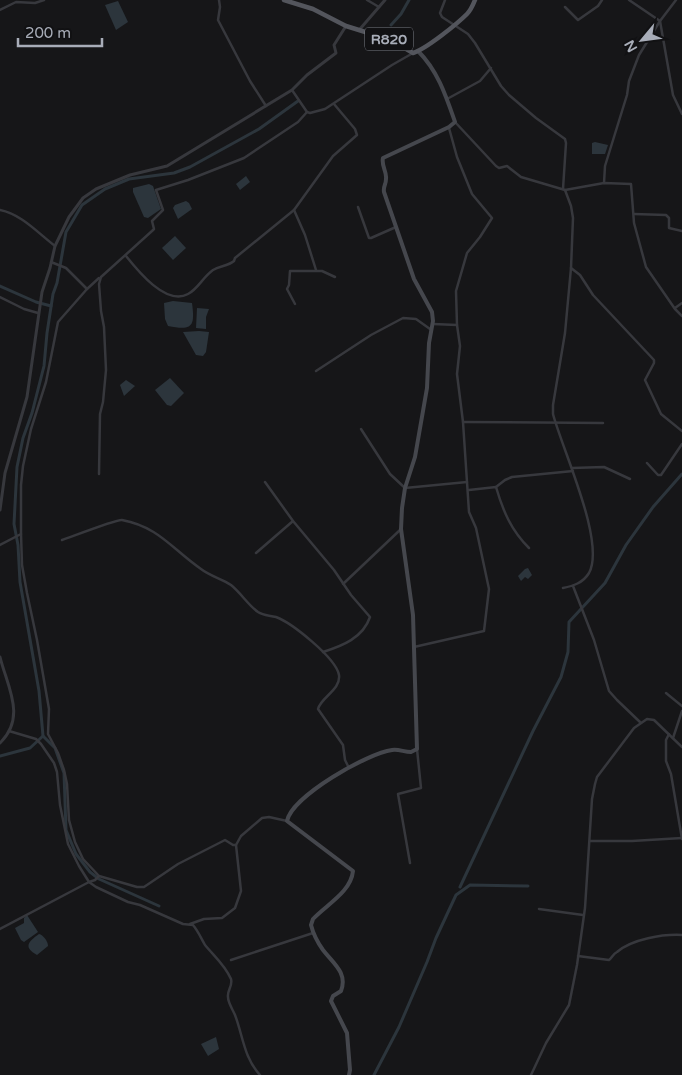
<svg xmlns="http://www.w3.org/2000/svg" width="682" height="1075" viewBox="0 0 682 1075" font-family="'Varela Round',sans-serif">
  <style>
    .water { fill: #2c353c }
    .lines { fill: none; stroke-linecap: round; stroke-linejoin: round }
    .canal { stroke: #2c353c; stroke-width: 3 }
    .minor { stroke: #37383d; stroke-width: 2.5 }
    .tertiary { stroke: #37383d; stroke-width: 3 }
    .secondary { stroke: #45474d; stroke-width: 4 }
    .primary { stroke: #53555c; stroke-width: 4.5 }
    .labels { text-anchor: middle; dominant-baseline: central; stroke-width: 4.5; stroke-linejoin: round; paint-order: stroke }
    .shield { fill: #111113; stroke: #7b7e86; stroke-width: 1 }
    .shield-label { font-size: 14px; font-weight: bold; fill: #a8adb8 }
  </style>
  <rect width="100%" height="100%" fill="#161618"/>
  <!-- water -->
  <g class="water">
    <polygon points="118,1 128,22 116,30 105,5"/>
    <polygon points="595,142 608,145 605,154 592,154 592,143"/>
    <polygon points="246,176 250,182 240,190 236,184"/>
    <polygon points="149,184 153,186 161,209 148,218 144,217 133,192 133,188"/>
    <polygon points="186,201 189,203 192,209 178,219 173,208 175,205"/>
    <polygon points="175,236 186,248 173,260 162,248"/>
    <path d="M173 301 192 303C195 326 193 331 168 326L165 319 164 303Z"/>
    <polygon points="197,308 209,309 206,317 206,329 196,328"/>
    <polygon points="199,331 209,332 206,352 203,356 196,355 183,332"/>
    <polygon points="170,378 184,393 171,406 167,405 155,390"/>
    <polygon points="126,380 135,386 124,396 120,385"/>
    <polygon points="528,568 532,575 528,579 525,577 521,581 518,576 525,569"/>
    <polygon points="27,915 38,932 24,942 21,940 15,928 24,923 24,918"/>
    <path d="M39 934C43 935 48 941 48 946L37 955C23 947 28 942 39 934Z"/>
    <polygon points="216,1037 219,1049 208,1056 201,1044"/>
  </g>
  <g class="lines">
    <!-- canal -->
    <g class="canal">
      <polyline points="391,25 401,14 409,0"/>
      <polyline points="0,286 36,302 51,306"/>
      <polyline points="0,756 30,748 43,736"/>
      <polyline points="460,887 533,731 561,677 568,652 569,622 605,583 626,545 653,507 682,474"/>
      <polyline points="159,906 99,879 90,872 76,854 66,830 64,773 55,748 43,736 39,691 20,582 18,545 14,524 17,467 23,438 32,413 44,366 47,333 53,294 57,283 66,232 82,205 105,189 129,179 174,173 190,167 259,129 298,101"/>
      <polyline points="374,1075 399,1027 427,962 436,938 456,895 470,885 528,886"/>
    </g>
    <!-- minor -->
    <g class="minor">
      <polyline points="219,0 220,7 218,20 250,81 266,106"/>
      <polyline points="367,0 379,7"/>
      <polyline points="445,0 440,13 442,17 468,34 475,43 501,86 509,95 536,118 565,139 566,143 563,189"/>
      <polyline points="629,0 660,21 673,95 682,114"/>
      <polyline points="565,7 578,20 598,6 602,0"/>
      <polyline points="0,10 16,2 35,3 44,0"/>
      <polyline points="292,90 307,112 310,113 325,109 392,65 413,53"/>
      <polyline points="447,99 480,81 491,68"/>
      <polyline points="455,122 496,166 499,168 507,166 521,177 565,190 604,183 631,184 634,223 646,267 675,309 682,316"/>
      <polyline points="449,128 457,157 472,194 492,218 480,237 467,253 456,291 457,325"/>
      <polyline points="604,183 605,166 627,95 629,81 639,55 660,21 676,0"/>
      <polyline points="358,207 369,238 371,238 396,227"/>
      <path d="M0 210C21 214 38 233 55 246"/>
      <polyline points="294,210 305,235 316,270"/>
      <polyline points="634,214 666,215 669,218 669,228 682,231"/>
      <path d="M126 256C138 271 166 306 188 294 198 289 203 277 213 270 220 266 228 266 234 261L235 258 294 210 333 156 357 135 355 129 334 104"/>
      <polyline points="51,262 66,268 87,289"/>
      <polyline points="571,268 580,275 593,295 654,360 654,363 645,380 661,414 682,431"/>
      <polyline points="0,297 24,309 38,313"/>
      <polyline points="295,304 287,289 289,285 290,271 322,271 335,277"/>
      <polyline points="675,308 682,303"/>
      <polyline points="316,371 371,335 403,318 416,319 430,329"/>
      <polyline points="463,422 603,423"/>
      <polyline points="361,429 390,474 405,488 467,482"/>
      <polyline points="647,463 658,475 661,475 682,444"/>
      <polyline points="572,468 604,467 630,479"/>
      <polyline points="99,474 100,414 103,402 106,370 104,327 101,311 99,284 101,277 152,231 154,229 152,221 163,210 156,190 188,180 244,158 298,122 307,112"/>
      <path d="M265 482 293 521 334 570 351 595 370 617C363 638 342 646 323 652"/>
      <polyline points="496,487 505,480 512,477 573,471"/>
      <path d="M469 490 496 487C503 511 511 530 529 548"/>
      <polyline points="21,534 22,565 27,593 37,640 49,709 48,734 58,753 64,770 67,784 69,820 75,842 83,859 99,876 137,887 144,887 178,864 225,840 233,845 236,845 241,836 262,818 269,817 287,821"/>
      <path d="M62 540C71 537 117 519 122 520 159 527 172 549 201 569 210 576 222 579 231 585 241 593 248 605 258 612 264 616 269 615 276 617 292 623 336 658 339 675 341 690 321 697 318 709L343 745 345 760 349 768"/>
      <polyline points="0,545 21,534 21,485 23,466 31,429 46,382 58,322 87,289 99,278"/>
      <polyline points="256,553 293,521"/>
      <polyline points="343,584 400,530"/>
      <polyline points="573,586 594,640 609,691 617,700 641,723"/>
      <path d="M563 588C573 586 583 583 589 573 606 542 562 449 553 414V405L565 333 571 268 573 218 571 206 565 190"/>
      <polyline points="414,647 484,631 489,589 476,528 469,512 463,422 457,374 460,346 457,325 433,324"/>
      <polyline points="666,693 682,706"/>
      <polyline points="9,731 36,739 41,744 54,763 57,772 60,805 68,844 79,866 89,882 95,880 99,876"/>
      <polyline points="669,734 666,740 666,761 671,774 682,839"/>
      <polyline points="673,738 682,711"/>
      <polyline points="590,841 632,841 682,838"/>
      <polyline points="410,863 398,794 421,788 417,749"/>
      <polyline points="539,909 583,915"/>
      <polyline points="190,924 204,919 222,918 235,908 241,891 236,845"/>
      <path d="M0 929 89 882 96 887 128 902 140 905 183 924 193 925C198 931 201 938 205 945 214 956 225 965 231 979 233 986 227 990 228 997 228 1003 233 1010 235 1015 243 1036 244 1058 260 1075"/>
      <path d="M578 956 609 960C612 958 613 954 617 952 632 939 663 934 682 935"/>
      <polyline points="231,960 313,933"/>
      <polyline points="531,1075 546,1043 569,1005 577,965 585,908 592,799 595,784 597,777 634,728 647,719 654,720 682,747"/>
    </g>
    <!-- tertiary -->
    <g class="tertiary">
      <polyline points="360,29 385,0"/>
      <polyline points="0,510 5,473 27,397 42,292 50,268 55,246 69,217 83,198 96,189 130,175 167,166 292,90 307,75 336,53 334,45 346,26"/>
      <path d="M0 657C7 686 27 717 0 743"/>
    </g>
    <!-- secondary -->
    <path class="secondary" d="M349 1075 350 1070 347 1033 331 1001 333 996 341 991C348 973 333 963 323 950 318 943 313 933 311 925L313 919C326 905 351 892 353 871L287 821C292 796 368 753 392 750 399 749 404 752 411 752L417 749 413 615 401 529 402 508 405 488 415 457 427 388 429 343 433 321 432 312 414 279 384 192C383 186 386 185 386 179 387 171 381 166 383 158L449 127 455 122C446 96 438 71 418 51"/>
    <!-- primary -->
    <path class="primary" d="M284 0 313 9 346 26 391 40 413 53C426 49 457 24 467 14 471 10 473 5 475 0"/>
  </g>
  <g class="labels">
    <!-- shield labels -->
    <rect class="shield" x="365" y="27.5" width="48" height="23" rx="4"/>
    <g class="shield-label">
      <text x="389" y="39">R820</text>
    </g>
  </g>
  <!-- north arrow -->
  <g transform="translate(642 40) rotate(241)" stroke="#111113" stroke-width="4" paint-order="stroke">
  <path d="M0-4L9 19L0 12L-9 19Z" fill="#a8adb8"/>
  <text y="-8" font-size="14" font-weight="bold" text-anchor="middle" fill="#a8adb8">N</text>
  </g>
  <!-- scale -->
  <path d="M18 38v8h84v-8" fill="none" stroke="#a8adb8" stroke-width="2.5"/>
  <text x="25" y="38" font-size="15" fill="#a8adb8" stroke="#111113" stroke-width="4" paint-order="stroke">200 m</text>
</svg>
